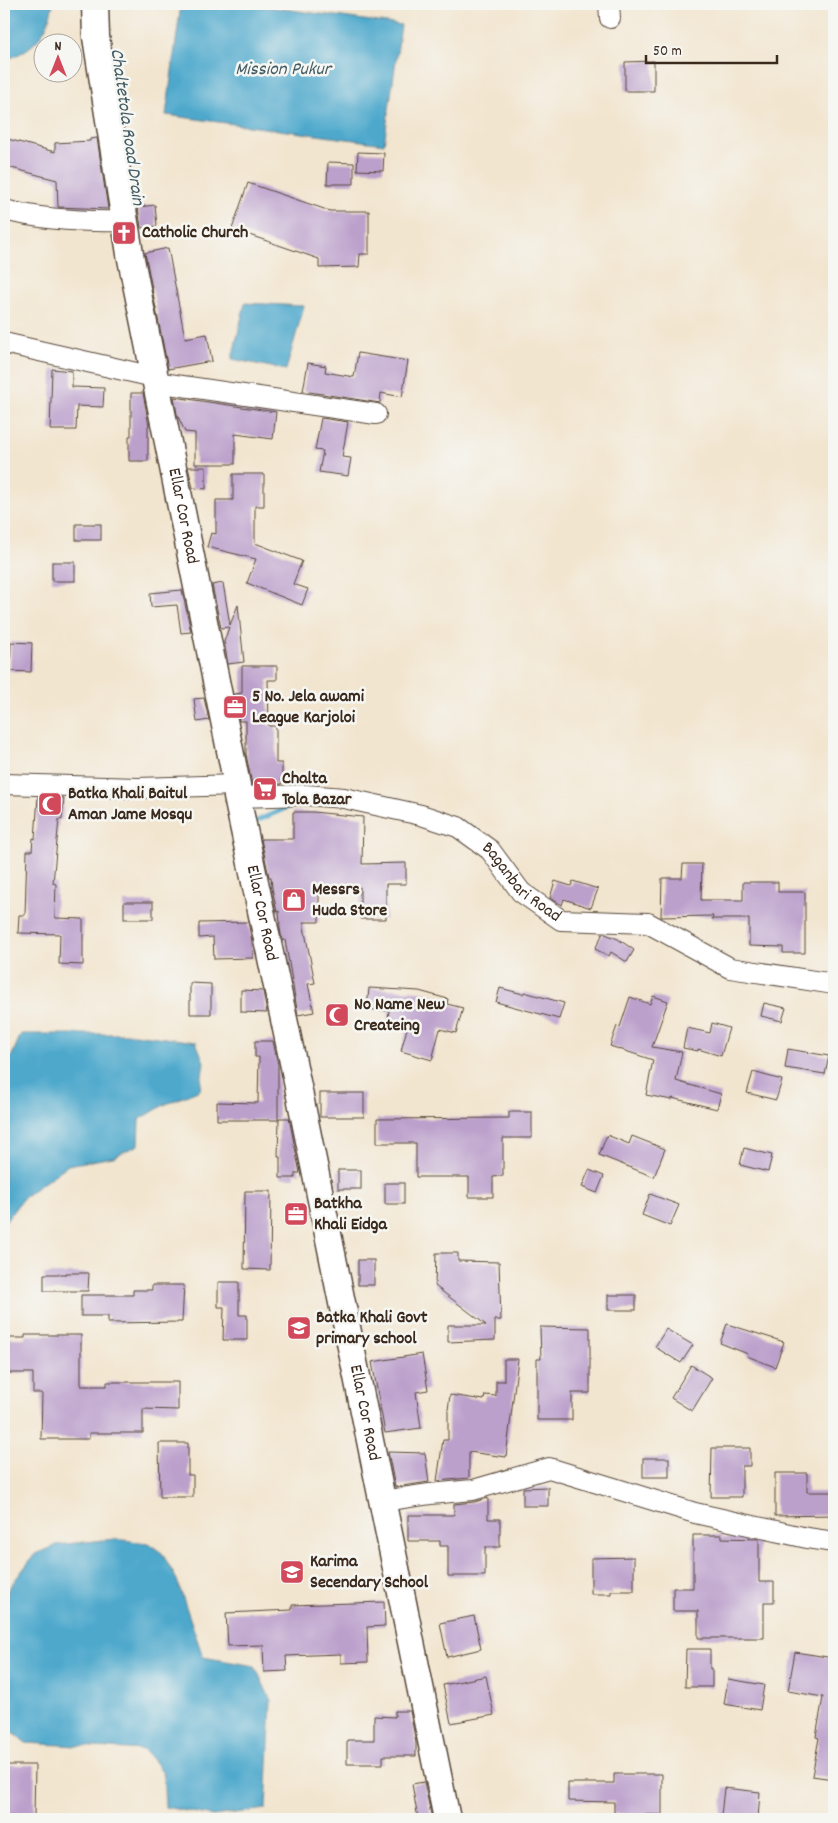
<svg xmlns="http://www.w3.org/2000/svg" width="838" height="1823" viewBox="0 0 838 1823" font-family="Dekko,sans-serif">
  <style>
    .water { fill: #4ea8cc; stroke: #446975 }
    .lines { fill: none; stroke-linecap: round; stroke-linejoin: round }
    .stream { stroke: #4ea8cc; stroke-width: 5 }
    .building { fill: #bca0cc }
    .minor-casing { stroke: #564639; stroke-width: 22 }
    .major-casing { stroke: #564639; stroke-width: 29 }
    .minor { stroke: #fff; stroke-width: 20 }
    .major { stroke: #fff; stroke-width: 26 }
    .labels { text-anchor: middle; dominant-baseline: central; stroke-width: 5; stroke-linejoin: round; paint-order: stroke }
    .poi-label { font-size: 18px; font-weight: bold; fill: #3b2a1e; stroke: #f6f6f2; text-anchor: start }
    .street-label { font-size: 18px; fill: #3b2a1e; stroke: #f6f6f2 }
    .water-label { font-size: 19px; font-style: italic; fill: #435c64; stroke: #f6f6f2 }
  </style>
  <rect width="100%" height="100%" fill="#f6f6f2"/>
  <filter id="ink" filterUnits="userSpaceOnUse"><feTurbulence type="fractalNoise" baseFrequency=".02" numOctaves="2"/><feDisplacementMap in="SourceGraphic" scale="10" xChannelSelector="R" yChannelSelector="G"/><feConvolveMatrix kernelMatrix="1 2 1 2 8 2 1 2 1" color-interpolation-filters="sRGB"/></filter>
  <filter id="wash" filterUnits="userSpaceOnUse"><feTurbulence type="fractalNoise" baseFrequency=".0096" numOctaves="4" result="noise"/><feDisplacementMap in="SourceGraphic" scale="20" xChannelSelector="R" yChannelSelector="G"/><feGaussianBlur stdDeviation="1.12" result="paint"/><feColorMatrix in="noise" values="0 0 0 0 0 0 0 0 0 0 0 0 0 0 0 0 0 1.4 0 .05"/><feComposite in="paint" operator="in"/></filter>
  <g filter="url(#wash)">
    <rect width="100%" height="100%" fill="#f2e5cf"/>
    <!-- water -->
    <g class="water">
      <path d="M4 4H53C46 37 35 48 4 61Z"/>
      <polygon points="181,4 247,4 401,25 384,144 166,115"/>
      <polygon points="245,303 304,306 286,370 232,359"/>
      <polygon points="21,1034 134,1034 196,1042 204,1062 200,1090 164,1105 139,1120 138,1145 113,1157 68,1165 24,1197 4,1223 4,1074"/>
      <polygon points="115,1539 148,1543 162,1553 177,1580 203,1657 255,1666 271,1701 266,1809 213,1816 165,1807 163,1772 144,1750 26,1743 4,1725 4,1692 6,1687 4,1614 8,1589 35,1554 57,1545"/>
    </g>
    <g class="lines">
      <!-- stream -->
      <polyline class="stream" points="250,824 297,803"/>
    </g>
    <g id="blocks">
      <!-- building -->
      <g class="building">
        <polygon points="654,61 654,91 625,91 625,62"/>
        <polygon points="4,138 55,152 55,143 90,141 90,139 97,138 108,209 58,207 57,180 4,166"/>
        <polygon points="358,152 384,153 383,171 357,170"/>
        <polygon points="328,162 354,163 354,184 327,184"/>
        <polygon points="248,183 330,211 369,211 369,254 360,254 359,267 319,268 319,259 232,229"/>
        <polygon points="155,205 157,226 141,228 138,207"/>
        <polygon points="168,248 185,338 207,334 212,361 168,369 145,253"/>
        <polygon points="358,353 408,361 402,397 381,393 380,403 303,391 308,363 326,366 325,372 354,377"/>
        <polygon points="52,369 72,371 72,387 104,388 103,407 77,406 76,430 50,430"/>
        <polygon points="131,393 143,393 149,426 148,426 148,461 129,461 129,436 131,436"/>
        <polygon points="174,397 276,412 273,439 235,434 235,464 195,464 195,433 185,432 177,414"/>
        <polygon points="321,418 348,422 342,457 351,458 348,476 319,472 323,451 315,450"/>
        <polygon points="188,467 206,467 206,489 193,488"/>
        <polygon points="233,474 264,474 264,506 255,506 255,543 302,561 293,584 308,589 302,605 247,583 256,559 207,547 211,533 216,534 216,500 233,500"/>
        <rect x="76" y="524" width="25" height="16"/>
        <rect x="52" y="562" width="23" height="19"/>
        <polygon points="223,583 230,625 238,605 244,662 228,664 224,642 229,627 221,628 212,585"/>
        <polygon points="182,590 191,632 181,633 177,605 151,607 150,593"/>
        <polygon points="11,642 32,643 31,672 10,671"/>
        <polygon points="242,666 277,666 277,680 268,680 269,726 276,726 276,763 282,763 282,784 252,785 246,754 246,721 239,721 234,694 242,693"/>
        <polygon points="204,698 209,720 197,722 194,699"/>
        <polygon points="38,797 64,798 62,820 59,819 53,883 56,884 55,916 56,918 83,919 83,965 59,964 60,934 18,933 19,915 25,915 27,851 32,851 33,838 35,839"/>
        <polygon points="293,812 313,812 363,817 362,864 406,863 406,884 386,884 386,919 360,919 360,887 319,889 319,922 303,922 315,983 308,984 314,1012 298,1015 285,940 282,940 280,929 279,911 277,912 272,888 271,877 269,877 261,839 293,839"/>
        <polygon points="683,864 702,864 701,900 743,900 743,882 778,882 778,892 805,892 805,953 783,953 783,947 749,946 749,919 712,919 713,916 661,917 662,878 682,878"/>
        <polygon points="555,881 571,886 573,881 598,889 591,908 564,899 562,905 550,898"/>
        <rect x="124" y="902" width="29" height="17"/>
        <polygon points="248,922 252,941 253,958 214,959 213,937 199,938 199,923"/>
        <polygon points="603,933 618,939 634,950 627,962 611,952 609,956 595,949"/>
        <polygon points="190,983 211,984 211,1014 190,1014"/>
        <polygon points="369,988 419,991 448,999 447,1004 463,1008 456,1033 440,1029 432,1060 401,1051 409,1021 388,1019 389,1011 367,1009"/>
        <polygon points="500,988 523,994 524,992 564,1003 559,1019 496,1002"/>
        <polygon points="241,990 263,991 267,1013 241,1012"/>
        <polygon points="653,996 668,1001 652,1047 682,1052 676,1081 721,1094 717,1109 672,1098 672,1100 646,1095 653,1060 610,1046 617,1026 620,1027 630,997 650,1004"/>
        <polygon points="764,1003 786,1008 782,1021 761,1016"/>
        <polygon points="712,1023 729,1028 721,1056 698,1049 698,1051 683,1048 687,1028 710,1033"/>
        <polygon points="255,1041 273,1041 278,1065 278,1120 217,1120 217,1102 258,1103 259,1057 255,1057"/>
        <polygon points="788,1049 829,1056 825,1074 785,1068"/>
        <polygon points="753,1072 782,1080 776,1100 747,1093"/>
        <rect x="320" y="1093" width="44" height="24"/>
        <polygon points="509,1112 532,1112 532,1138 503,1138 503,1176 493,1177 493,1197 469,1197 469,1177 416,1177 416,1143 377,1143 377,1119 509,1118"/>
        <polygon points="279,1118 289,1118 300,1173 295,1173 295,1178 280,1178 280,1157 278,1157"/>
        <polygon points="607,1135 629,1144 632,1136 665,1149 654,1177 599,1155"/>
        <polygon points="744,1148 772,1155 768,1172 740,1165"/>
        <rect x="338" y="1170" width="23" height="19"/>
        <polygon points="589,1170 604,1176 597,1193 582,1187"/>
        <rect x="385" y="1183" width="19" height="21"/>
        <polygon points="245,1191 271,1191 270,1270 244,1269"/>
        <polygon points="650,1194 679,1205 670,1226 642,1215"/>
        <polygon points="436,1253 458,1253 458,1261 499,1262 501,1320 495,1320 495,1340 448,1342 448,1325 486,1325 435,1286"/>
        <rect x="358" y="1260" width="16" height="25"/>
        <polygon points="66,1273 89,1273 88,1291 44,1291 44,1274 66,1274"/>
        <polygon points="218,1282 239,1282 239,1315 247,1315 247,1340 223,1340 224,1307 218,1307"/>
        <polygon points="152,1285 184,1285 182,1322 108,1323 108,1316 81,1316 81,1295 133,1295 133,1290 152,1290"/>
        <rect x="608" y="1295" width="28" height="15"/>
        <polygon points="727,1324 784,1342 775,1367 747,1356 748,1354 720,1343"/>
        <polygon points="540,1327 590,1328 590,1393 572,1393 572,1420 537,1420 537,1359 541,1359"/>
        <polygon points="666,1329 693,1345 681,1363 655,1347"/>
        <polygon points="25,1335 81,1335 81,1386 107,1386 107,1382 178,1382 178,1410 143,1409 143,1433 89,1433 89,1439 41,1439 42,1393 33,1393 33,1373 4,1373 4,1338 25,1338"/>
        <polygon points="422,1354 428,1390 416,1392 421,1428 385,1433 372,1362"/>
        <polygon points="504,1359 518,1359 506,1457 469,1452 469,1478 437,1481 443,1440 448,1440 448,1410 450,1395 484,1400 485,1395 496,1396 496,1381 504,1381"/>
        <polygon points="691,1365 712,1378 692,1411 671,1398"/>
        <polygon points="159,1443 188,1443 188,1475 193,1475 193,1497 160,1497"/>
        <polygon points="712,1448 750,1448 750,1466 742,1466 742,1497 711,1497"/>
        <polygon points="388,1452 425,1453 429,1482 395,1487"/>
        <rect x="643" y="1458" width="26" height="19"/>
        <polygon points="775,1473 807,1473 807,1492 834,1492 834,1515 775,1516"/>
        <polygon points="548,1487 548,1506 523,1506 523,1488"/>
        <polygon points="488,1498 488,1519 500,1519 500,1547 485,1547 485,1576 448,1576 448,1546 440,1546 440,1541 408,1541 408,1515 454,1515 454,1504 474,1502"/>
        <polygon points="693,1535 722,1535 722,1538 759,1539 759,1582 774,1582 774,1602 764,1602 764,1638 698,1638 698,1611 673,1611 673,1588 693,1588"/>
        <polygon points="634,1557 634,1591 611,1591 611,1594 591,1594 591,1558"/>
        <polygon points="384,1602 385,1626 367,1627 368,1662 341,1663 341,1654 286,1656 287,1671 264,1672 263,1645 228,1646 226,1613 292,1610 292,1605"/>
        <polygon points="474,1616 481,1649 447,1657 440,1623"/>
        <polygon points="686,1649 710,1649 710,1669 712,1669 712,1687 685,1687"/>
        <polygon points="795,1652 834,1658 834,1779 812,1776 819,1738 816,1737 823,1697 788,1691"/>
        <polygon points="486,1676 494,1715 451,1723 443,1685"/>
        <polygon points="728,1679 764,1685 760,1710 724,1704"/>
        <polygon points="395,1711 410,1711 416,1743 416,1756 383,1756 383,1764 347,1764 347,1740 374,1740 374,1716 395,1717"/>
        <polygon points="4,1765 35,1765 34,1817 4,1816"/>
        <polygon points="614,1774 662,1774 662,1815 614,1814 614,1802 568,1801 568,1783 614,1783"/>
        <polygon points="424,1782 432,1819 418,1819 412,1784"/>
        <polygon points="724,1788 760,1792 758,1819 721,1816"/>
      </g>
    </g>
  </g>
  <g filter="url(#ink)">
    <use href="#blocks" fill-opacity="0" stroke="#564639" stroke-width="1"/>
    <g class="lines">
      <defs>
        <g id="minor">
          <polyline points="609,4 610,18"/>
          <path d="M4 210C44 220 84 222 125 221"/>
          <polyline points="4,343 154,377"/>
          <polyline points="155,382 376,414"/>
          <polyline points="4,784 138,788 237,785"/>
          <path id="s1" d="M237 797 306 795 344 798 421 815 458 827 490 850 521 892 561 920 648 923 730 968 834 984"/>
          <polyline points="382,1501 430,1494 473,1490 549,1468 695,1513 807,1538 834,1542"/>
        </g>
        <g id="major">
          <path id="s2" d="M95 4 96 37 130 254 237 785V797L293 1062 447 1819"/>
        </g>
      </defs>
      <!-- minor casing -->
      <use href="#minor" class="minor-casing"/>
      <!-- major casing -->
      <use href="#major" class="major-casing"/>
      <!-- minor -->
      <use href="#minor" class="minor"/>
      <!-- major -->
      <use href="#major" class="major"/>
    </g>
  </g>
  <!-- icons -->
  <defs>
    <symbol id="church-square" viewBox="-11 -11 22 22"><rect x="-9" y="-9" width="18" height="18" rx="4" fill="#d1495b" stroke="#f6f6f2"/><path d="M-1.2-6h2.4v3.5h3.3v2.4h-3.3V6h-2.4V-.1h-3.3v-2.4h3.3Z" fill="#fff"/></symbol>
    <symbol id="office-square" viewBox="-11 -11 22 22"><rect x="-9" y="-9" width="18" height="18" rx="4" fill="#d1495b" stroke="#f6f6f2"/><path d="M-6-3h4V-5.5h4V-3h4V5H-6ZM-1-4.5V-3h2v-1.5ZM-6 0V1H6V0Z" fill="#fff"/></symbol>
    <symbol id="supermarket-square" viewBox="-11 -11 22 22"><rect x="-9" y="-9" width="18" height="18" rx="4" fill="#d1495b" stroke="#f6f6f2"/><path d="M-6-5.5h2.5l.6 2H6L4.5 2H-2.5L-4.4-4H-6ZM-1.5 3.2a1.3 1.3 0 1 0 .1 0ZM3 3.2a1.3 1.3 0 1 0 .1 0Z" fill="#fff"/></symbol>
    <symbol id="mosque-square" viewBox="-11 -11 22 22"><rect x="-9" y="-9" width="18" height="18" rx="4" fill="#d1495b" stroke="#f6f6f2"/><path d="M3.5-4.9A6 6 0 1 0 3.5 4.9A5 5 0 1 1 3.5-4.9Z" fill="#fff"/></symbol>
    <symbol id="shop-square" viewBox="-11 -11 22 22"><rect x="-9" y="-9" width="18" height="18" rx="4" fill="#d1495b" stroke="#f6f6f2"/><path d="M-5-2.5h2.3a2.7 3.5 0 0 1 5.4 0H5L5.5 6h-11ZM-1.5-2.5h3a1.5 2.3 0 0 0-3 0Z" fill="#fff"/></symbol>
    <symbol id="school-square" viewBox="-11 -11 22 22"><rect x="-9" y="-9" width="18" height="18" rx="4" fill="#d1495b" stroke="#f6f6f2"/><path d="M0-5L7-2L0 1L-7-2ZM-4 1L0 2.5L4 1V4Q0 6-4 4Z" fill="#fff"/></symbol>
  </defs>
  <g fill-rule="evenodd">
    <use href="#church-square" x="110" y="219" width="28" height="28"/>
    <use href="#office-square" x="221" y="693" width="28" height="28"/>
    <use href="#supermarket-square" x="251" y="775" width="28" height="28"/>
    <use href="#mosque-square" x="36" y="790" width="28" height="28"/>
    <use href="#shop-square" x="280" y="886" width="28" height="28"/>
    <use href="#mosque-square" x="323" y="1001" width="28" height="28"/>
    <use href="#office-square" x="282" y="1200" width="28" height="28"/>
    <use href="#school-square" x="285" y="1314" width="28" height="28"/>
    <use href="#school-square" x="278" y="1558" width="28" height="28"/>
  </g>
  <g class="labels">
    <!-- poi labels -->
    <g class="poi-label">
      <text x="142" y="233">Catholic Church</text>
      <text x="252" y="697">5 No. Jela awami<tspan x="252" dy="21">League Karjoloi</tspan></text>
      <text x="282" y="779">Chalta<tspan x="282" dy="21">Tola Bazar</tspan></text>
      <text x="68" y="794">Batka Khali Baitul<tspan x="68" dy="21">Aman Jame Mosqu</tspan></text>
      <text x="312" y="890">Messrs<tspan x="312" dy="21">Huda Store</tspan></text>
      <text x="354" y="1005">No Name New<tspan x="354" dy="21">Createing</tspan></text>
      <text x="314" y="1204">Batkha<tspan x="314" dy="21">Khali Eidga</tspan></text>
      <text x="316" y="1318">Batka Khali Govt<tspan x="316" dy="21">primary school</tspan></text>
      <text x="310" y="1562">Karima<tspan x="310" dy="21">Secendary School</tspan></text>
    </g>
    <!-- street labels -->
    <g class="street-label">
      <text stroke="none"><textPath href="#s2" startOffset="520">Ellar Cor Road</textPath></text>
      <text stroke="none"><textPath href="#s1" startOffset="310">Baganbari Road</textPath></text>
      <text stroke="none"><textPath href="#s2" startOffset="925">Ellar Cor Road</textPath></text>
      <text stroke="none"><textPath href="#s2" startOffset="1435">Ellar Cor Road</textPath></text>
    </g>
    <!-- water labels -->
    <g class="water-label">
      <text x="283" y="70">Mission Pukur</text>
      <text transform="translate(126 127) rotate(82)">Chaltetola Road Drain</text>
    </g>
  </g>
  <!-- margin -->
  <rect width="838" height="1823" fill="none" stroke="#f6f6f2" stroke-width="20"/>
  <!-- north arrow -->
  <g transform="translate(58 58)"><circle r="24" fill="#f6f6f2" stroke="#aba49d"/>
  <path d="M0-4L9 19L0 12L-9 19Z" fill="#d1495b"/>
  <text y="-8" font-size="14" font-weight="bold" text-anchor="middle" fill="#3b2a1e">N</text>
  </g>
  <!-- scale -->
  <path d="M646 55v8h131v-8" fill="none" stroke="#3b2a1e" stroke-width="2.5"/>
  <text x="653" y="55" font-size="15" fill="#3b2a1e" stroke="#f6f6f2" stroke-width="4" paint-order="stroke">50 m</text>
</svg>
